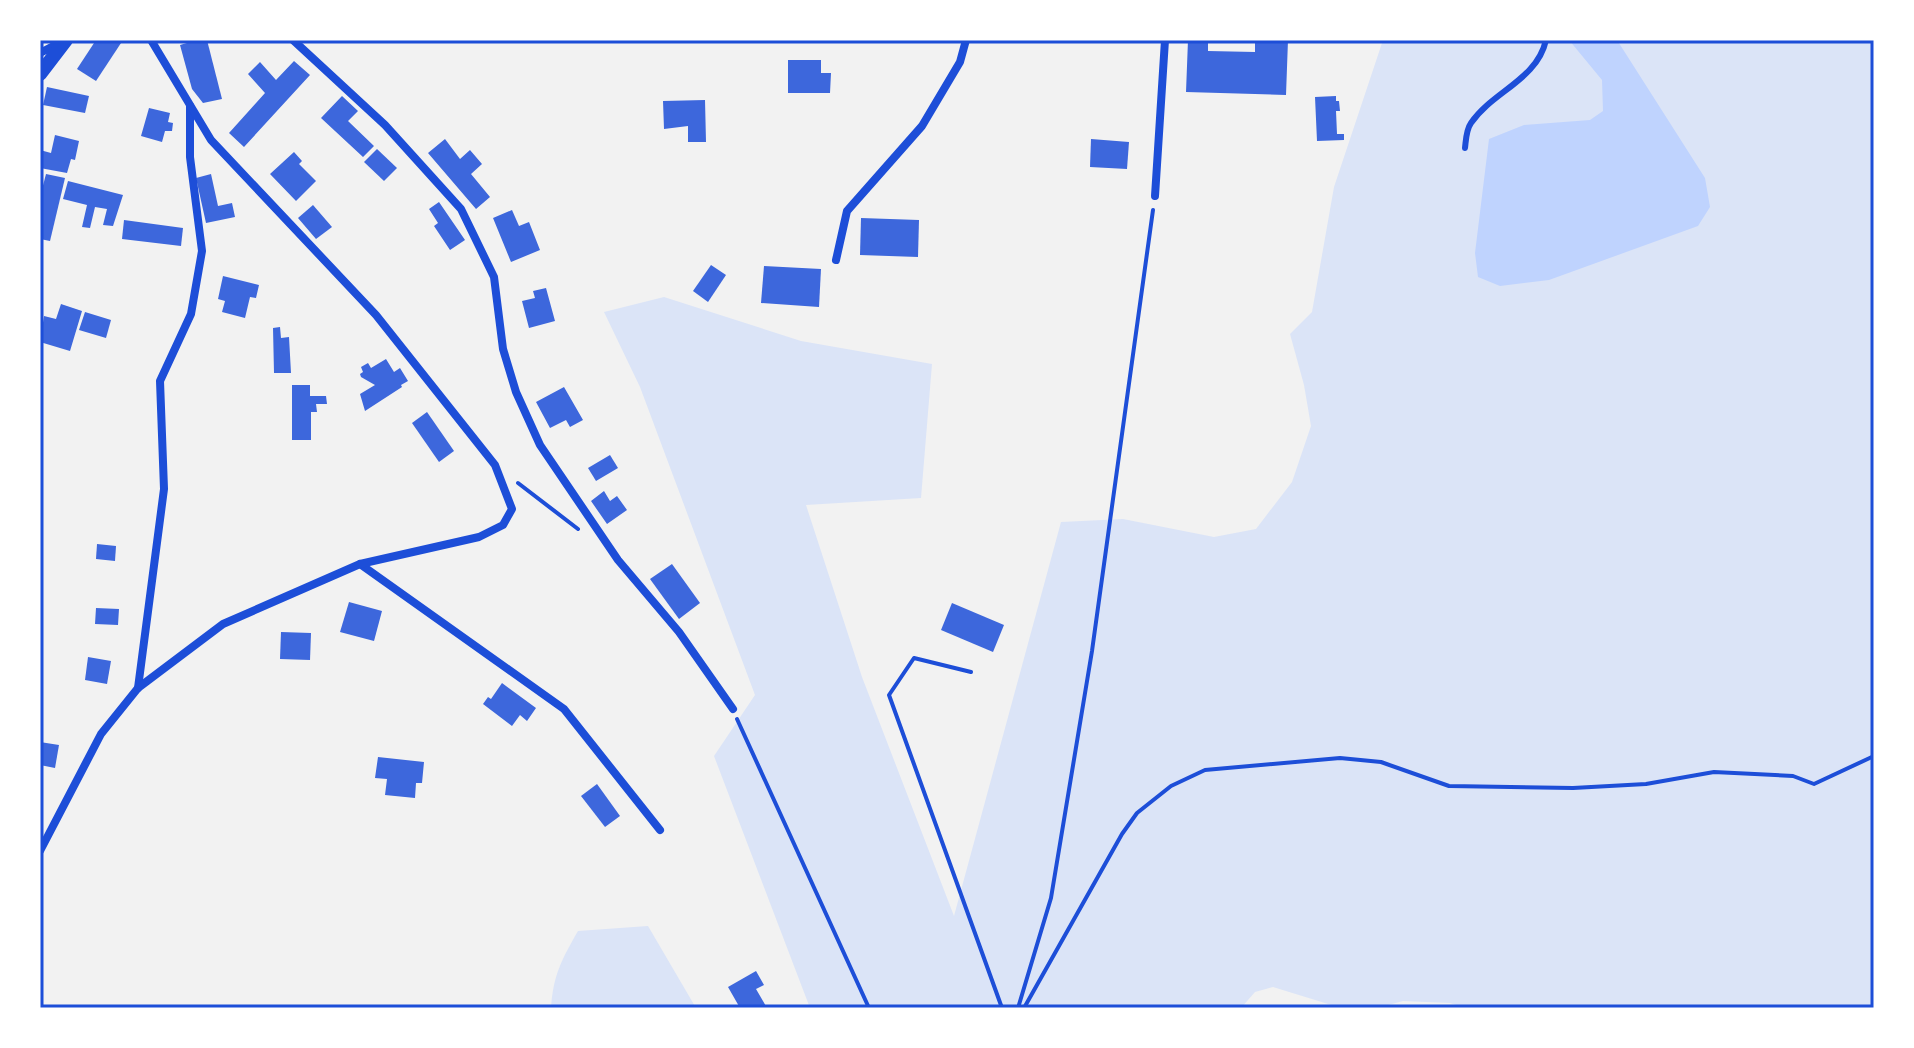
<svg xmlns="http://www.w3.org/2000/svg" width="1914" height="1048" viewBox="0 0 1914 1048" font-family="'Sofia Sans Condensed',sans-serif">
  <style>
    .green { fill: #dbe4f7 }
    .water { fill: #bfd3fe }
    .building { fill: #3d67dc }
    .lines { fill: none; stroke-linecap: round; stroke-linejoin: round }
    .path { stroke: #1d4ed8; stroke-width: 4 }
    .service { stroke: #1d4ed8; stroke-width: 6 }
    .minor { stroke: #1d4ed8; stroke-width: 8 }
    .tertiary { stroke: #1d4ed8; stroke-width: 14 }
    .neatline { fill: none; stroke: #1d4ed8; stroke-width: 3 }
  </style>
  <rect width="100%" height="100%" fill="#f2f2f2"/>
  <!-- green -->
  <g class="green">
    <polygon points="1383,40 1874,40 1874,1008 1466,1008 1450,1003 1403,1001 1377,1008 1341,1008 1273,987 1255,992 1241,1008 810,1008 714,756 755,695 640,387 604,312 664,297 801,341 932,364 921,498 806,505 862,677 954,916 1061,522 1123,519 1214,537 1256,529 1292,482 1311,426 1304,385 1290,334 1312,312 1334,187"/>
    <path d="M648 926 696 1008H551C553 975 562 959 578 931Z"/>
  </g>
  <!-- water -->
  <polygon class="water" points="1569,40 1617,40 1705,178 1710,207 1698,226 1549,280 1500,286 1478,277 1475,253 1489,139 1524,125 1590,120 1603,111 1602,80"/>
  <!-- building -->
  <g class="building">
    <polygon points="96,40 123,40 96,81 77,69"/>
    <polygon points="197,40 207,40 222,99 203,103 192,89 180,45"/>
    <polygon points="1188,40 1208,40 1208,51 1255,52 1255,40 1288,40 1286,95 1186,92"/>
    <polygon points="788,60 821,60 821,73 831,73 830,93 788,93"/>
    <polygon points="294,61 310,75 244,147 229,133 265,93 248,74 260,62 276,80"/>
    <polygon points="47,87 89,96 85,113 43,105"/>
    <polygon points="342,96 358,111 348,121 374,146 363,157 321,118"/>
    <polygon points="1336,96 1336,101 1339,101 1340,111 1336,111 1337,134 1344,134 1344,140 1317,141 1315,97"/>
    <polygon points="705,100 706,142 688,142 688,126 664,129 663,101"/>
    <polygon points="149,108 170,113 168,122 173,123 172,131 165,131 162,142 141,136"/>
    <polygon points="55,135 79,141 75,160 71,159 67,173 40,168 40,150 51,153"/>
    <polygon points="445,139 460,159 470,150 482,164 471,174 490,197 476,209 428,153"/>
    <polygon points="1091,139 1129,142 1127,169 1090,167"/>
    <polygon points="377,149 397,168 384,181 364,162"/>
    <polygon points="294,152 302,161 299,164 316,181 296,201 270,174"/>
    <polygon points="46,174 65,178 50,241 40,239 40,197"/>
    <polygon points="211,174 218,206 232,203 235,217 206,223 196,178"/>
    <polygon points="68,181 123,195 113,226 103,225 107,209 95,207 90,228 82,227 87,205 63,199"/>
    <polygon points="439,202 465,240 450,250 434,226 438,223 429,209"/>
    <polygon points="313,205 332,227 316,239 298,218"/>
    <polygon points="512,210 519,226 529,222 540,250 511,262 493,218"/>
    <polygon points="861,218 919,220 918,257 860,255"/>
    <polygon points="124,220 183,228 181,246 122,239"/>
    <polygon points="711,265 726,275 708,302 693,291"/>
    <polygon points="764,266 821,269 819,307 761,303"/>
    <polygon points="223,276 259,285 256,298 250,297 245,318 222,312 225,301 218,299"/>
    <polygon points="546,288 555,321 529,328 522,301 535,298 533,291"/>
    <polygon points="61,304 82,311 70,351 40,342 44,316 56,319"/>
    <polygon points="85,312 111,320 106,338 79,330"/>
    <polygon points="280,327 281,338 289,337 291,373 274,373 273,328"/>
    <polygon points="386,359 394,372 400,368 408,381 401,385 402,387 365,411 360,394 375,385 361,377 360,374 363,372 361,367 368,363 371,368"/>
    <polygon points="292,385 310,385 310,396 326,396 327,404 316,404 317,412 311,412 311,440 292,440"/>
    <polygon points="564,387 583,420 570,427 566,420 550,428 536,402"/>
    <polygon points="427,412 454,451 439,462 412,423"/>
    <polygon points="610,455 618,468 596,481 588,468"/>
    <polygon points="604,491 610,501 617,496 627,510 607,524 591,501"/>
    <polygon points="97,544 116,546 115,561 96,559"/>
    <polygon points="672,564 700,603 679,619 650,579"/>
    <polygon points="349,602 382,611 374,641 340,632"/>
    <polygon points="952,603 1004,625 993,652 941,630"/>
    <polygon points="96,608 119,609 118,625 95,624"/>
    <polygon points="281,632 311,633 310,660 280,659"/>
    <polygon points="88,657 111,661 107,684 85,680"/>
    <polygon points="502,683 536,708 527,721 520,715 512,726 483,704 488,697 491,699"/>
    <polygon points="40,742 59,745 55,768 40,765"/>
    <polygon points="378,757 424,762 422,783 416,783 415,798 385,795 387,779 375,778"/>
    <polygon points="597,784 620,816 605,827 581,796"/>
    <polygon points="756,971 764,985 756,989 767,1008 740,1008 728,987"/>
  </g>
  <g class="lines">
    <!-- path -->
    <g class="path">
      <polyline points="518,483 578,529"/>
      <polyline points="971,672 914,658 889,695 1002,1008"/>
      <polyline points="737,719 869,1008"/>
      <polyline points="1018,1008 1051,898 1092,651 1153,210"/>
      <polyline points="1024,1008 1122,834 1137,813 1171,786 1205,770 1340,758 1381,762 1449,786 1573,788 1646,784 1714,772 1793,776 1814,784 1874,756"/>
    </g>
    <!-- service -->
    <path class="service" d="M1465 148C1466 140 1466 130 1471 123 1493 91 1537 80 1546 40"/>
    <!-- minor -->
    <g class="minor">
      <polyline points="293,40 385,125 461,209 494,277 503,349 516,392 540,445 618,560 679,632 733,709"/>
      <polyline points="40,53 61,42"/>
      <polyline points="1155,196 1165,40"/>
      <polyline points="836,260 847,211 922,126 960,62 966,40"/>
      <polyline points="360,564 564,709 660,830"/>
      <polyline points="138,688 164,489 160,381 191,314 202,251 190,157 190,106"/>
      <polyline points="40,851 101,734 138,688 223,624 360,564 479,537 503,525 512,509 495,465 376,315 211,140 151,40"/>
    </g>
    <!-- tertiary -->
    <polyline class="tertiary" points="40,74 66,40"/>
  </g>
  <!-- border -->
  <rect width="1914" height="1048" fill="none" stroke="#ffffff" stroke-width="84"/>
  <rect x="42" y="42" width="1830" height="964" class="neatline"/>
</svg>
